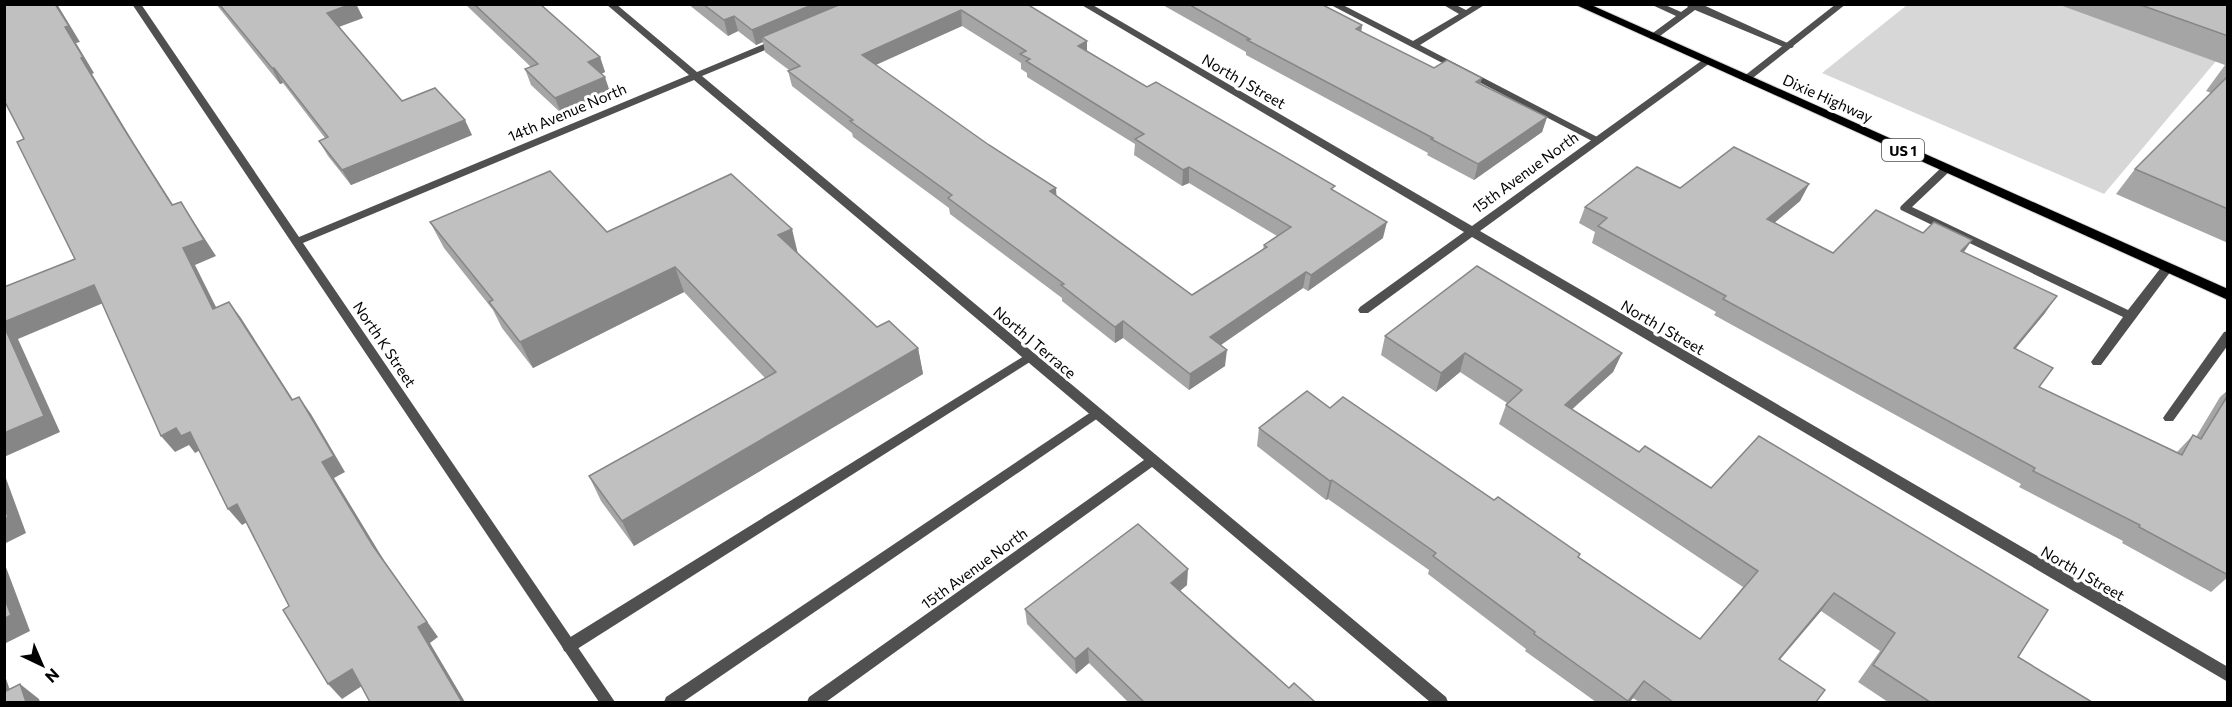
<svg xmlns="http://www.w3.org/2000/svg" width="2232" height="707" viewBox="0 0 2232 707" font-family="Commissioner,sans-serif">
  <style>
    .green { fill: #d7d7d7 }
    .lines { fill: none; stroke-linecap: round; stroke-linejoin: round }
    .primary-casing { stroke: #dbdbdb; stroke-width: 2 }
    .service { fill: #505050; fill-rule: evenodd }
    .minor { fill: #505050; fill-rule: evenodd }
    .primary { fill: #000; fill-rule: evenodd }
    .wall { fill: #a5a5a5; fill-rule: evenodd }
    .shaded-wall { fill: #868686 }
    .building { fill: #c0c0c0; stroke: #868686; stroke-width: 1.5; fill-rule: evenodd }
    .labels { text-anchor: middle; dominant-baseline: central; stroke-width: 6; stroke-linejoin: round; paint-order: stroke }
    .shield { fill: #fff; stroke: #4c4c4c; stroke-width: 1.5 }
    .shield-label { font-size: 14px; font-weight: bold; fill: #000 }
    .street-label { font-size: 15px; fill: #000; stroke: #fff }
  </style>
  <rect width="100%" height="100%" fill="#fff"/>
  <!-- green -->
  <polygon class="green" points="1907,5 2227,5 2227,48 2104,194 1822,73"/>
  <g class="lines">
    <defs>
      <polygon id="primary" points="1574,4 1589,4 2228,289 2228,300"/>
    </defs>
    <!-- primary casing -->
    <use href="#primary" class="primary-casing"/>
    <!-- service -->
    <g class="service">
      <polygon points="1329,4 1341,4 1413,41 1459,14 1442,4 1454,4 1466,10 1475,4 1486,4 1420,45 1603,140 1602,142 1594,142"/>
      <polygon points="1650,4 1663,4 1681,12 1688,7 1685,4 1701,4 1794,46 1792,48 1786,48 1695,10 1656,39 1650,39 1650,35 1676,16"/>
      <polygon points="1946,166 1951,169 1950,171 1912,207 2128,310 2163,265 2171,265 2173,268 2171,271 2101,365 2093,365 2091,362 2123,317 1901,210 1900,208 1901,206 1942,167"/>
      <polygon points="2228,331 2228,345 2173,421 2165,421 2163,418 2165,415 2224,332"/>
      <polygon points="1029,353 1035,357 1033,360 574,651 569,653 564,651 562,646 564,641"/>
      <polygon points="1097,408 1101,410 1103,413 1101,416 683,702 664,702 666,697"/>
    </g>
    <!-- minor -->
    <g class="minor">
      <polygon points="132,4 141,4 299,237 689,75 606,4 616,4 697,72 776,39 782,39 782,43 702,76 1446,697 1448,702 1430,702 1152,467 826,702 807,702 809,697 1144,460 694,80 303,243 615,702 599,702"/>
      <polygon points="1080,4 1091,4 1472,226 1704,59 1710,59 1710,63 1480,231 2228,667 2228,682 1472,237 1368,313 1360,313 1358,310 1360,307 1464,232"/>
      <polygon points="1836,4 1846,4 1749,81 1743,81 1743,77"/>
    </g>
    <!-- primary -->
    <use href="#primary" class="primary"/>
  </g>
  <!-- wall -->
  <g class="wall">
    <polygon points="216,4 356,4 363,18 339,27 402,101 472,135 351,185 328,156 319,141 325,138 283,83 280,84"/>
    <polygon points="465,4 540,4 600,57 605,72 601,74 610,92 561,113 531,85 525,69 531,67"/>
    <path d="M688 4H1027L1087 41V52L1147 87 1334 191 1383 238 1308 291 1303 288 1221 345 1225 366 1189 390 1123 338 1115 343 1062 301V298L950 214 949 208 853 137 852 133 792 86 788 71 789 70 765 52 763 42 756 45 738 31 728 36ZM962 26 1021 63V69L1027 73V77L1135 144 1134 155 1182 186 1189 183 1277 236 1264 245 1263 249 1192 295 876 65Z"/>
    <polygon points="1161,4 1321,4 1362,25 1361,32 1434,68 1481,84 1547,117 1542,132 1474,180 1427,155 1428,153 1246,55 1246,52"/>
    <polygon points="2057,4 2228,4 2228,243 2116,194 2135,169 2211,93 2206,91 2225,65"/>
    <polygon points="1809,184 1800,201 1774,223 1833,253 1923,233 1972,240 1964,252 2045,313 2015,349 2039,387 2177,452 2193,435 2196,437 2220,397 2228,390 2228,577 2211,592 2122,543 2123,541 2019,487 2021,484 1714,315 1716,312 1592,243 1595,232 1579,223 1585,207 1680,188"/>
    <polygon points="430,222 607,232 798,254 877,327 918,348 923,374 634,546 601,501 589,476 765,378 684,292 533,368 502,328 493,310 444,248"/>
    <polygon points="1385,336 1622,353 1613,372 1572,409 1639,452 1711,488 2018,657 2092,702 1888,702 1858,682 1880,651 1821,611 1780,659 1816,702 1639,702 1633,698 1630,702 1596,702 1525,651 1526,649 1428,574 1429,570 1328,499 1326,500 1257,446 1259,428 1330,408 1579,557 1700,639 1743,587 1499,424 1506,405 1507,403 1460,372 1436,392 1381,355"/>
    <polygon points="1187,585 1180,591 1289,688 1315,702 1128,702 1089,663 1076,674 1027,624 1025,609"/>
  </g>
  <!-- shaded-wall -->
  <g class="shaded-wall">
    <polygon points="55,4 57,4 80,42 76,43 94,73 92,74 135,145 184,222 172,205 124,129 81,58 65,27"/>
    <polygon points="351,4 356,4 363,18 335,28 327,13"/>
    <polygon points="814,4 842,4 762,37 763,42 756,45 752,30"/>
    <polygon points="961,10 962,26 864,70 862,55"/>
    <polygon points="734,16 738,31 728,36 724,20"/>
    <polygon points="1362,25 1360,40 1356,29"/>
    <polygon points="1087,41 1087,56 1078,46"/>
    <polygon points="600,57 605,72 593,77 588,62"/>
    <polygon points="272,68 274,68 283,83 280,84"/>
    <polygon points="605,77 610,92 561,113 555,98"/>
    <polygon points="1482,78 1478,93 1476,82"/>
    <polygon points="1547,117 1542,132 1474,180 1478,164"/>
    <polygon points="465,120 472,135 351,185 342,170"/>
    <polygon points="1189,167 1189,183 1182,186 1183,170"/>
    <polygon points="1809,184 1800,201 1759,236 1767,219"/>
    <polygon points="1056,188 1057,204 1050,191"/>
    <polygon points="181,202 216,256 195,265 225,325 213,309 183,248"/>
    <polygon points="1387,222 1383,238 1308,291 1311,275"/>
    <polygon points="792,229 798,254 778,235"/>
    <polygon points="1972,240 1961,256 1961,251"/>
    <polygon points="675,267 684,292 533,368 520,342"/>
    <polygon points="1306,272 1303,288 1209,353 1210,337"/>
    <polygon points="94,285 108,301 18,339 60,432 4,457 4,322"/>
    <polygon points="2057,296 2045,313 2002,365 2014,348"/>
    <polygon points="229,302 241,318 304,417 292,400"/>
    <polygon points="1123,321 1123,338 1115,343 1115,327"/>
    <polygon points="918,348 923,374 634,546 622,521"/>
    <polygon points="1227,350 1225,366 1189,390 1190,374"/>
    <polygon points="1465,353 1460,372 1436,392 1441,373"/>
    <polygon points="1622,353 1613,372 1557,423 1565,405"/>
    <polygon points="299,397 311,414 345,472 334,478 385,562 438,637 430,643 465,702 462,702 418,627 373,546 322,462"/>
    <polygon points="176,428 190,432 204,448 195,453 189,445 175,452 161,436"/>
    <polygon points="4,473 26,533 4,544"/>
    <polygon points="1332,480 1328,499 1326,500 1330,481"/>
    <polygon points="237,504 251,520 242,525 228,509"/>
    <polygon points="4,562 30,631 4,644"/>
    <polygon points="1188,569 1187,585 1170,599 1171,583"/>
    <polygon points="1834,593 1821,611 1766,676 1779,659"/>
    <polygon points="1088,648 1089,663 1076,674 1075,659"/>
    <polygon points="352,669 365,684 342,699 328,684"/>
    <polygon points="4,673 14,702 4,702"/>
    <polygon points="1644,681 1633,698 1630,702 1627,702"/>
    <polygon points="20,684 39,699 40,702 26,702"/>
  </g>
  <!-- building -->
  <g class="building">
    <polygon points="4,4 55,4 69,26 65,27 83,57 81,58 124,129 172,205 181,202 204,240 183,248 213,309 229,302 292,400 299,397 334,456 322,462 373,546 427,622 418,627 462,702 370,702 352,669 328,684 283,610 289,606 237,504 228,509 190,432 181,436 176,428 161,436 94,285 4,322 4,287 75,259 17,142 24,139 4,100"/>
    <polygon points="219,4 351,4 327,13 402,101 435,88 465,120 342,170 319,141 328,137 274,68 272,68"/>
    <polygon points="474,4 540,4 600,57 588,62 605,77 555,98 525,69 538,64"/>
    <polygon points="703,4 814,4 752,30 734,16 724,20"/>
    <path d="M841 4H1027L1087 41 1078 46 1147 87 1156 82 1335 186 1331 189 1387 222 1311 275 1306 272 1210 337 1227 350 1190 374 1123 321 1115 327 1061 285 1064 284 948 198 952 195 850 121 853 120 788 71 800 66 762 37ZM961 10 1026 51 1020 54 1030 59 1026 61 1144 134 1135 139 1183 170 1189 167 1291 227 1264 245 1267 247 1192 295 1050 191 1056 188 989 145 862 55Z"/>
    <polygon points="1188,4 1321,4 1362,25 1356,29 1434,68 1447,60 1482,78 1476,82 1547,117 1478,164 1431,139 1433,138 1247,40 1250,39"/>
    <polygon points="2138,4 2228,4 2228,36"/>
    <polygon points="2228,76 2228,209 2135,169"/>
    <polygon points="1734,147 1809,184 1767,219 1833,253 1876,210 1923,233 1934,222 1972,240 1961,251 2057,296 2014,348 2053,368 2039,387 2182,455 2193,435 2201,439 2228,395 2228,575 2139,527 2140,525 2033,471 2035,468 1723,299 1726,296 1598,226 1607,218 1585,207 1637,167 1680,188"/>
    <polygon points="550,171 607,232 731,174 792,229 778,235 877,327 889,321 918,348 622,521 589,476 776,372 675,267 520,342 489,302 493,300 430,222"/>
    <polygon points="1477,266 1622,353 1565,405 1639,452 1645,446 1711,488 1759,436 2048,610 2018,657 2092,702 1930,702 1873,665 1895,633 1834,593 1779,659 1825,690 1816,702 1673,702 1644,681 1628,701 1534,634 1535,632 1433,556 1436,553 1332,480 1330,481 1259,428 1307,391 1330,408 1343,397 1494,500 1498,497 1580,554 1578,557 1700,639 1758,571 1506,405 1522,390 1465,353 1441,373 1385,336"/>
    <polygon points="4,326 44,416 4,433"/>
    <polygon points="4,506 8,517 4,519"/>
    <polygon points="1138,524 1188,569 1171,583 1289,688 1294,683 1315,702 1144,702 1088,648 1075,659 1025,609"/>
    <polygon points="4,597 11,615 4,619"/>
    <polygon points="20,684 26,702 4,702 4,692"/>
  </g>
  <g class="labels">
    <!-- shield labels -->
    <rect class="shield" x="1882" y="139" width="42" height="22" rx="4.5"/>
    <g class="shield-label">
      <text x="1903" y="150">US 1</text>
    </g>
    <!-- street labels -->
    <g class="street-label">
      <text transform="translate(1244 81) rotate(30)">North J Street</text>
      <text transform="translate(1828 98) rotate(24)">Dixie Highway</text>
      <text transform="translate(567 112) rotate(-23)">14th Avenue North</text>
      <text transform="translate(1525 172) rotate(-36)">15th Avenue North</text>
      <text transform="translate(1663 327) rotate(30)">North J Street</text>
      <text transform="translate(1035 342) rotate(40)">North J Terrace</text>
      <text transform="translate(385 344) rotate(56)">North K Street</text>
      <text transform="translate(974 568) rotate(-36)">15th Avenue North</text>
      <text transform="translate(2083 573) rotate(30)">North J Street</text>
    </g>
  </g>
  <!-- border -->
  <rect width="2232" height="707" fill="none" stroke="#000000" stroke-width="12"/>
  <!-- north arrow -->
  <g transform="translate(42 665) rotate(136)" stroke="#ffffff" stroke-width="4.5" paint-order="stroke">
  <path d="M0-4.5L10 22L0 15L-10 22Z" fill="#000000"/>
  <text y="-9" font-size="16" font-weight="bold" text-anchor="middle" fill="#000000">N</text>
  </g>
</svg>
